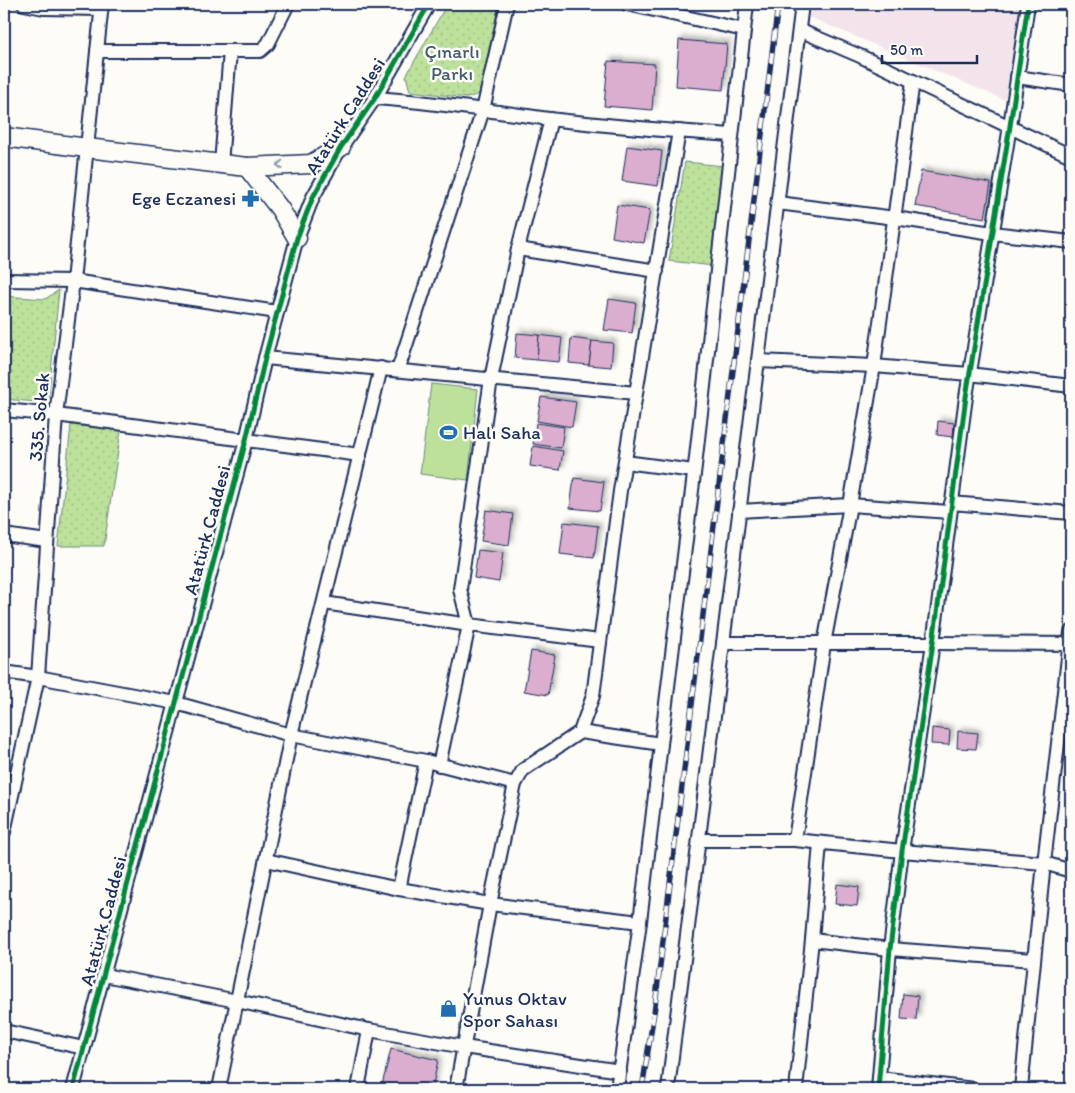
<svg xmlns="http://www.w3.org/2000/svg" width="1075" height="1093" viewBox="0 0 1075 1093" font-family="Itim,sans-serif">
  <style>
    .built { fill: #f3e4eb }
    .green { fill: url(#green-dots); stroke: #6c887c }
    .pitch { fill: #bce19b; stroke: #6c887c }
    .building { fill: #dbadce; stroke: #1b2f5e; filter: url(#shadow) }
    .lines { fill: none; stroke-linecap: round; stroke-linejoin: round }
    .street-casing { stroke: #1b2f5e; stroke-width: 16 }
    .secondary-casing { stroke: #1b2f5e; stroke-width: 21 }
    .street { stroke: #fdfcf7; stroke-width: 12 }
    .secondary { stroke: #fdfcf7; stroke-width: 18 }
    .rail-casing { stroke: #1b2f5e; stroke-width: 5.5 }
    .rail { stroke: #fdfcf7; stroke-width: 4; stroke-dasharray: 11; stroke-linecap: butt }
    .cycleway-casing { stroke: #fdfcf7; stroke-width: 8 }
    .cycleway { stroke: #00873e; stroke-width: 5 }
    .oneway { stroke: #8c96aa }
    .labels { text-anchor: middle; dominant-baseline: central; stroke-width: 5; stroke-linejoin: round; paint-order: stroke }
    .park-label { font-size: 19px; fill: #435c6d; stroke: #fdfcf7 }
    .street-label { font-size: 19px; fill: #1b2f5e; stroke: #fdfcf7 }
    .poi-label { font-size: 19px; fill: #1b2f5e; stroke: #fdfcf7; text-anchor: start }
  </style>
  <defs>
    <pattern id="green-dots" width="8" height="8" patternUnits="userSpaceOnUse" patternTransform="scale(1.25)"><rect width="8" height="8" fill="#bce19b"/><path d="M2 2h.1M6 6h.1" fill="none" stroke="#a1c188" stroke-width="1.8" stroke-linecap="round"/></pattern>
    <filter id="shadow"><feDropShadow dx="3.5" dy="-3.5" stdDeviation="2.5" flood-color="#0004"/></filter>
  </defs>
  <rect width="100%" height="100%" fill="#fdfcf7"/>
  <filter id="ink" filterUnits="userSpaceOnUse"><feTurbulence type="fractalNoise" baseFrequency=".02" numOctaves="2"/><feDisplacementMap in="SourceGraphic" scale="10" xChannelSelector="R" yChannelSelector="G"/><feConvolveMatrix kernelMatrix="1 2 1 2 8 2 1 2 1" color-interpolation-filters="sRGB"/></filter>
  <g filter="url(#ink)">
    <!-- built -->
    <polygon class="built" points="811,4 1024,4 1021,24 1005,100 809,17"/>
    <!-- green -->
    <g class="green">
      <polygon points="447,4 499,4 479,94 467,98 410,91 406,76"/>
      <polygon points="685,162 724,166 714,266 669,261"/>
      <polygon points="59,290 48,403 4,399 4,296 45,299"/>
      <polygon points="71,425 121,430 104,546 58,546"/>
    </g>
    <!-- pitch -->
    <polygon class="pitch" points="431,384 478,389 468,480 420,474"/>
    <!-- building -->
    <g class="building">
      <polygon points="679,40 727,44 723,90 676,86"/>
      <polygon points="608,61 655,64 652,110 604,106"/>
      <polygon points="627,146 662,151 658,186 622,181"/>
      <polygon points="921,171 991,183 985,218 915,206"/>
      <polygon points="617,205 650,210 644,243 612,237"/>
      <polygon points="609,299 636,303 632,333 604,330"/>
      <polygon points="517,333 539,335 537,360 515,358"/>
      <polygon points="539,335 562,338 559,362 537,360"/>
      <polygon points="571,338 592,341 589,365 569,363"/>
      <polygon points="592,341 613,343 611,367 589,365"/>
      <polygon points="541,397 576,402 572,427 537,421"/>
      <polygon points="938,421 954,423 953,437 937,435"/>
      <polygon points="536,423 564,427 561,448 533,444"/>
      <polygon points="533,446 563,451 560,470 530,466"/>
      <polygon points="574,478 604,482 600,511 570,508"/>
      <polygon points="486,510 513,514 509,545 481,541"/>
      <polygon points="564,522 598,526 594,558 560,554"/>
      <polygon points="478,550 503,553 499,582 474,578"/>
      <polygon points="531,651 555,655 548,695 524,691"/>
      <polygon points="932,728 950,730 949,745 931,744"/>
      <polygon points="958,731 978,733 976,749 957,748"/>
      <polygon points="837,884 859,887 857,906 835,904"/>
      <polygon points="903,994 918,996 916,1020 901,1019"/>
      <polygon points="391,1049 438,1060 432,1089 381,1089"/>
    </g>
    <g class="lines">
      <defs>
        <g id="street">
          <polyline points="24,4 44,8 101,9"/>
          <polyline points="627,4 744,30"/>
          <polyline points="799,30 860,56 1071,156"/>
          <polyline points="97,51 260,51 268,44 288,4"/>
          <polyline points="1017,77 1071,85"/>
          <path d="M375 98C434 102 491 111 549 119 610 126 671 131 732 135"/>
          <polyline points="221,164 230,51"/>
          <polyline points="778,203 895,218 992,233 1071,242"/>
          <polyline points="518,249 657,271"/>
          <polyline points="4,280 73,281 277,312"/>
          <polyline points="265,358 636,393"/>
          <polyline points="758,361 874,366 969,374 1071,386"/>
          <polyline points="398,370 483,110 507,4"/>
          <polyline points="4,410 56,415 360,455"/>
          <polyline points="625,462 694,471"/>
          <polyline points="951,503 1071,513"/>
          <polyline points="739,511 850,505 950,512"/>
          <polyline points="4,535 47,541"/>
          <polyline points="324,603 469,625 600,641"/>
          <polyline points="723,643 933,643 1071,644"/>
          <polyline points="4,672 38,677 176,703 291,735 426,761 515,784"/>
          <polyline points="580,732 661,744"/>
          <polyline points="439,765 469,625 460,589 491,379 518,249 551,119"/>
          <polyline points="4,832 38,677 56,415 73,281 102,4"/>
          <polyline points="699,840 795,840 902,851 1044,863 1071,871"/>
          <polyline points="795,840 824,644 850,505 874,366 913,81"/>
          <polyline points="266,860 399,889 490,904 640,922"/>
          <polyline points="399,889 426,761"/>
          <polyline points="812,940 890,949 1034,960"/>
          <polyline points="104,975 237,1001 369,1030 464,1047 620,1071"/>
          <polyline points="4,1031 84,1048"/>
          <polyline points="879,1078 974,1089"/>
          <polyline points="73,1089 246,440 265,358 297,238 313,197 341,147 375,98 429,4"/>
          <polyline points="219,1089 291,735 381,368"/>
          <polyline points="358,1089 369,1030"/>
          <polyline points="456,1089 490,904 515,784 523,770 580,732 593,696 620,491 679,131"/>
          <polyline points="617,1089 640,922 661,744 695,466 747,4"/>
          <polyline points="668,1089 802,4"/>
          <polyline points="796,1089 812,940 820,843"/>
          <polyline points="878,1089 890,949 902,851 933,643 966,397 1010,126 1028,4"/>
          <polyline points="1021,1089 1044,863 1071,632"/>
        </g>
        <g id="secondary">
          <polyline points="4,137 87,148 247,167 311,164 341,147"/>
          <polyline points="247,167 280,209 297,238"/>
        </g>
      </defs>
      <!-- street casing -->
      <use href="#street" class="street-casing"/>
      <!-- secondary casing -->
      <use href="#secondary" class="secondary-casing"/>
      <!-- street -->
      <use href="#street" class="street"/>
      <!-- secondary -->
      <use href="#secondary" class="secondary"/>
      <defs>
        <polyline id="rail" points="642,1089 655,1006 778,4"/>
      </defs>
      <!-- rail casing -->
      <use href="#rail" class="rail-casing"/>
      <!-- rail -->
      <use href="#rail" class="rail"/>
      <defs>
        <g id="cycleway">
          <polyline points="73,1089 246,440 265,358 297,238 313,197 341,147 375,98 429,4"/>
          <polyline points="878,1089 890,949 902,851 933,643 966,397 1010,126 1028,4"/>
        </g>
      </defs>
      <!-- cycleway casing -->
      <use href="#cycleway" class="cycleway-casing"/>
      <!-- cycleway -->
      <use href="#cycleway" class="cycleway"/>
    </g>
    <!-- one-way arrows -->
    <defs><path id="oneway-chevron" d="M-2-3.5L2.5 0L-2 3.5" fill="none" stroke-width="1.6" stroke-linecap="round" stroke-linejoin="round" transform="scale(1.25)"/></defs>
    <use class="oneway" href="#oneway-chevron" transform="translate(280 165) rotate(178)"/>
  </g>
  <!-- icons -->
  <defs>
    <symbol id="pharmacy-bare" viewBox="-9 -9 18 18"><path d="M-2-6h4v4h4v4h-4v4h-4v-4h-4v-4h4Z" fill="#1f6fb2" stroke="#fdfcf7" stroke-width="2.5" paint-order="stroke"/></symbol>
    <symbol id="stadium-bare" viewBox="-9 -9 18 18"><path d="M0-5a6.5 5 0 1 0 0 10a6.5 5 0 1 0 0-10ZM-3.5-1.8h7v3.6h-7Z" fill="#1f6fb2" stroke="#fdfcf7" stroke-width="2.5" paint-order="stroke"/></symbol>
    <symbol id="shop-bare" viewBox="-9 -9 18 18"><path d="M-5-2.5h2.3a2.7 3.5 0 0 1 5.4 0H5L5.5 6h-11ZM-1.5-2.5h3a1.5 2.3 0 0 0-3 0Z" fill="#1f6fb2" stroke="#fdfcf7" stroke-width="2.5" paint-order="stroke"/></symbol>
  </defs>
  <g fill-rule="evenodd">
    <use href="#pharmacy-bare" x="238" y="186" width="25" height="25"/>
    <use href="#stadium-bare" x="436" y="420" width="25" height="25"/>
    <use href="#shop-bare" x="436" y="996" width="25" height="25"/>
  </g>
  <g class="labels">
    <!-- park labels -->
    <g class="park-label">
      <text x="452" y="51">Çınarlı<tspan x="452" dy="22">Parkı</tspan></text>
    </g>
    <!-- street labels -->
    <g class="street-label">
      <text transform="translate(345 116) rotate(-58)">Atatürk Caddesi</text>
      <text transform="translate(39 417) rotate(-85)">335. Sokak</text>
      <text transform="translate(207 530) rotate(-75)">Atatürk Caddesi</text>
      <text transform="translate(103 921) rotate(-75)">Atatürk Caddesi</text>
    </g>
    <!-- poi labels -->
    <g class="poi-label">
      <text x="236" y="198" text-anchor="end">Ege Eczanesi</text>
      <text x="463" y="432">Halı Saha</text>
      <text x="463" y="998">Yunus Oktav<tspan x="463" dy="22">Spor Sahası</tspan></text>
    </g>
  </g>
  <!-- margin -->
  <rect width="1075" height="1093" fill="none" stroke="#fdfcf7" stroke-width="20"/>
  <rect x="10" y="10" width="1055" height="1073" fill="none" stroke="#1b2f5e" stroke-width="2" filter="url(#ink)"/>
  <!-- scale -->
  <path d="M882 55v8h95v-8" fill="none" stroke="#1b2f5e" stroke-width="2.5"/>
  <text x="890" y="55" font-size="15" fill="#1b2f5e" stroke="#fdfcf7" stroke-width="4" paint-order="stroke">50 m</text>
</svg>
